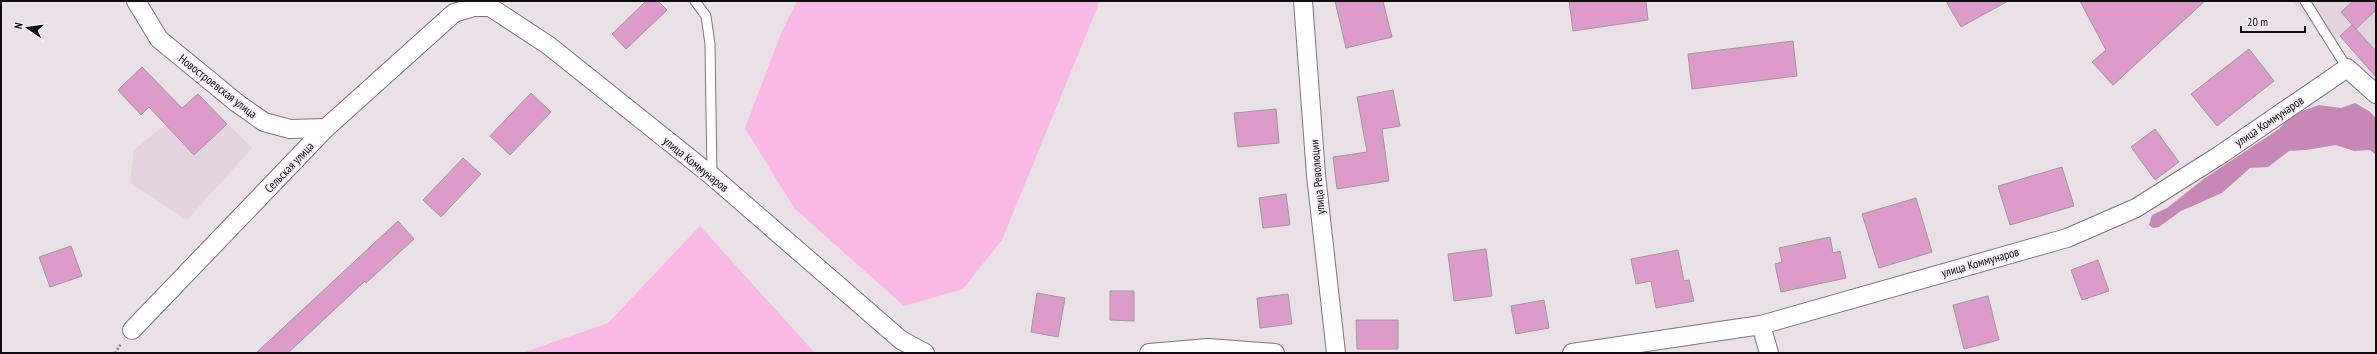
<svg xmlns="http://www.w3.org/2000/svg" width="2377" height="354" viewBox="0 0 2377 354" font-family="'PT Sans Narrow',sans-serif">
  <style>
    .built { fill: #e3d4df }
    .green { fill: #f8b9e7 }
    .forest { fill: #c787b7 }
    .building { fill: #dc9bcb; stroke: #a1999e }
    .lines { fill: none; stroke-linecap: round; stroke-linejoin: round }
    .lane-casing { stroke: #7d757a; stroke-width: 11 }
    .street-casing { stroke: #7d757a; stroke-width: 20 }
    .path { stroke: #898388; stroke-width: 2.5; stroke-dasharray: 2 2; stroke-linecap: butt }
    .lane { stroke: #fff; stroke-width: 9 }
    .street { stroke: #fff; stroke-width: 18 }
    .labels { text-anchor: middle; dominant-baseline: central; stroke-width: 4; stroke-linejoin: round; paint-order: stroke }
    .street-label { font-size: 12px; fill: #0d0b0d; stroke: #f7eff5 }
  </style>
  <rect width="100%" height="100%" fill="#eae1e7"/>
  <!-- built -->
  <g class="built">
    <polygon points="2293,1 2376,1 2376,76 2340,37 2329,48"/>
    <polygon points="198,94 252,148 187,220 130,183 134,150 165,125"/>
  </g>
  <!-- green -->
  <g class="green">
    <polygon points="797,1 1100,1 1002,240 963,289 904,306 794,208 745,128 782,31"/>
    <polygon points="700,226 815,353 522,353 608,323"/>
  </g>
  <!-- forest -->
  <polygon class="forest" points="2355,103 2369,111 2376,118 2376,155 2370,150 2354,151 2336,145 2306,150 2289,151 2268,167 2250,168 2222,193 2181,211 2159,227 2153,228 2149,225 2152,215 2167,208 2205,178 2279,129 2291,115 2319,105 2341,108"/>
  <!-- building -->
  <g class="building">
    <polygon points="646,1 658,1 667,10 626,49 612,34"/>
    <polygon points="1335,1 1383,1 1392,37 1346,48"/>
    <polygon points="1569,1 1646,1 1648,20 1573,31"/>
    <polygon points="1946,1 2008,1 1961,27"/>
    <polygon points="2080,1 2205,1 2113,85 2092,62 2106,50"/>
    <polygon points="2353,1 2376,1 2376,10 2356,29 2341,12"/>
    <polygon points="2352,25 2376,51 2376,77 2340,36"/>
    <polygon points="1793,41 1797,76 1692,89 1688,54"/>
    <polygon points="2249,49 2274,81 2217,126 2191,94"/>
    <polygon points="142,67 182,108 198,94 227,124 194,155 149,107 141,115 118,90"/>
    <polygon points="1393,90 1400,126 1382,129 1389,181 1337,189 1333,157 1367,152 1357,97"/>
    <polygon points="531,93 551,112 510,155 490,136"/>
    <polygon points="1276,109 1279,143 1238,147 1234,113"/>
    <polygon points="2155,129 2179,162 2155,180 2131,147"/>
    <polygon points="463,158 481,174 441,217 423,200"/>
    <polygon points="2062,167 2074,206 2010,225 1998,186"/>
    <polygon points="1286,194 1290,225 1263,228 1259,198"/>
    <polygon points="1916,198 1932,252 1879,268 1862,214"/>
    <polygon points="398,221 414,239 366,283 365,281 288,353 256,353"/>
    <polygon points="1830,237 1833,253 1840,251 1846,278 1781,292 1775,264 1782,262 1779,248"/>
    <polygon points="71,246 82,276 50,287 39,257"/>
    <polygon points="1486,249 1492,296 1454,301 1448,254"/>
    <polygon points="1678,250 1684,281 1689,280 1694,301 1656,308 1651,281 1636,284 1631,259"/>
    <polygon points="2098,260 2109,291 2082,300 2071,270"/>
    <polygon points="1110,291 1134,291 1134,321 1110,320"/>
    <polygon points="1037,293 1065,298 1058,337 1031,332"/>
    <polygon points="1288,294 1292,324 1260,328 1257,298"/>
    <polygon points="1988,296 1999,340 1964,349 1953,305"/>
    <polygon points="1544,300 1549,328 1516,334 1511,306"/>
    <polygon points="1356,320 1398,320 1398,349 1357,349"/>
  </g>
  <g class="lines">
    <defs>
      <g id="lane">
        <polyline points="695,1 706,16 710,44 712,176"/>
        <polyline points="2305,1 2347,68"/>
      </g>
      <g id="street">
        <polyline points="136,1 159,39 237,103 264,122 290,129 326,128"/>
        <polyline points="1303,1 1316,175 1336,353"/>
        <polyline points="1761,325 1769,353"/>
        <polyline points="132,330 326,128 454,13 474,7 490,7 548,45 712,176 901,340 925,353"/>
        <polyline points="1149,353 1208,348 1275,353"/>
        <polyline points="1572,353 1761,325 2067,238 2136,208 2220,155 2347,68 2376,94"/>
      </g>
    </defs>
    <!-- lane casing -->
    <use href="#lane" class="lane-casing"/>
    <!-- street casing -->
    <use href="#street" class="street-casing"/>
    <!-- path -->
    <polyline class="path" points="115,353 121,344"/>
    <!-- lane -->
    <use href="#lane" class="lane"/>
    <!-- street -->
    <use href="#street" class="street"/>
  </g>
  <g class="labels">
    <!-- street labels -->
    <g class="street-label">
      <text transform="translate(218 86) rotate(38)">Новостроевская улица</text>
      <text transform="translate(2269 121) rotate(-34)">улица Коммунаров</text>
      <text transform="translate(696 164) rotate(39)">улица Коммунаров</text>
      <text transform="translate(289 167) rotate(-46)">Сельская улица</text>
      <text transform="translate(1317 177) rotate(-95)">улица Революции</text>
      <text transform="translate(1980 262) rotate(-16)">улица Коммунаров</text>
    </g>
  </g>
  <!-- border -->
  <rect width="2377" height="354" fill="none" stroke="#0d0b0d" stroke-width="4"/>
  <!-- north arrow -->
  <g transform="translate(28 28) rotate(283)" stroke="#f7eff5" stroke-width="3" paint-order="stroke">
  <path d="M0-3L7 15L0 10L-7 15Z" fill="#0d0b0d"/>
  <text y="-6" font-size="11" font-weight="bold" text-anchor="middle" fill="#0d0b0d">N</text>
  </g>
  <!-- scale -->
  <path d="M2241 26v6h64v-6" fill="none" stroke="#0d0b0d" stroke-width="2"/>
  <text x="2247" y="26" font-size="12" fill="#0d0b0d" stroke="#f7eff5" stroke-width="3" paint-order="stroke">20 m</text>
</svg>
